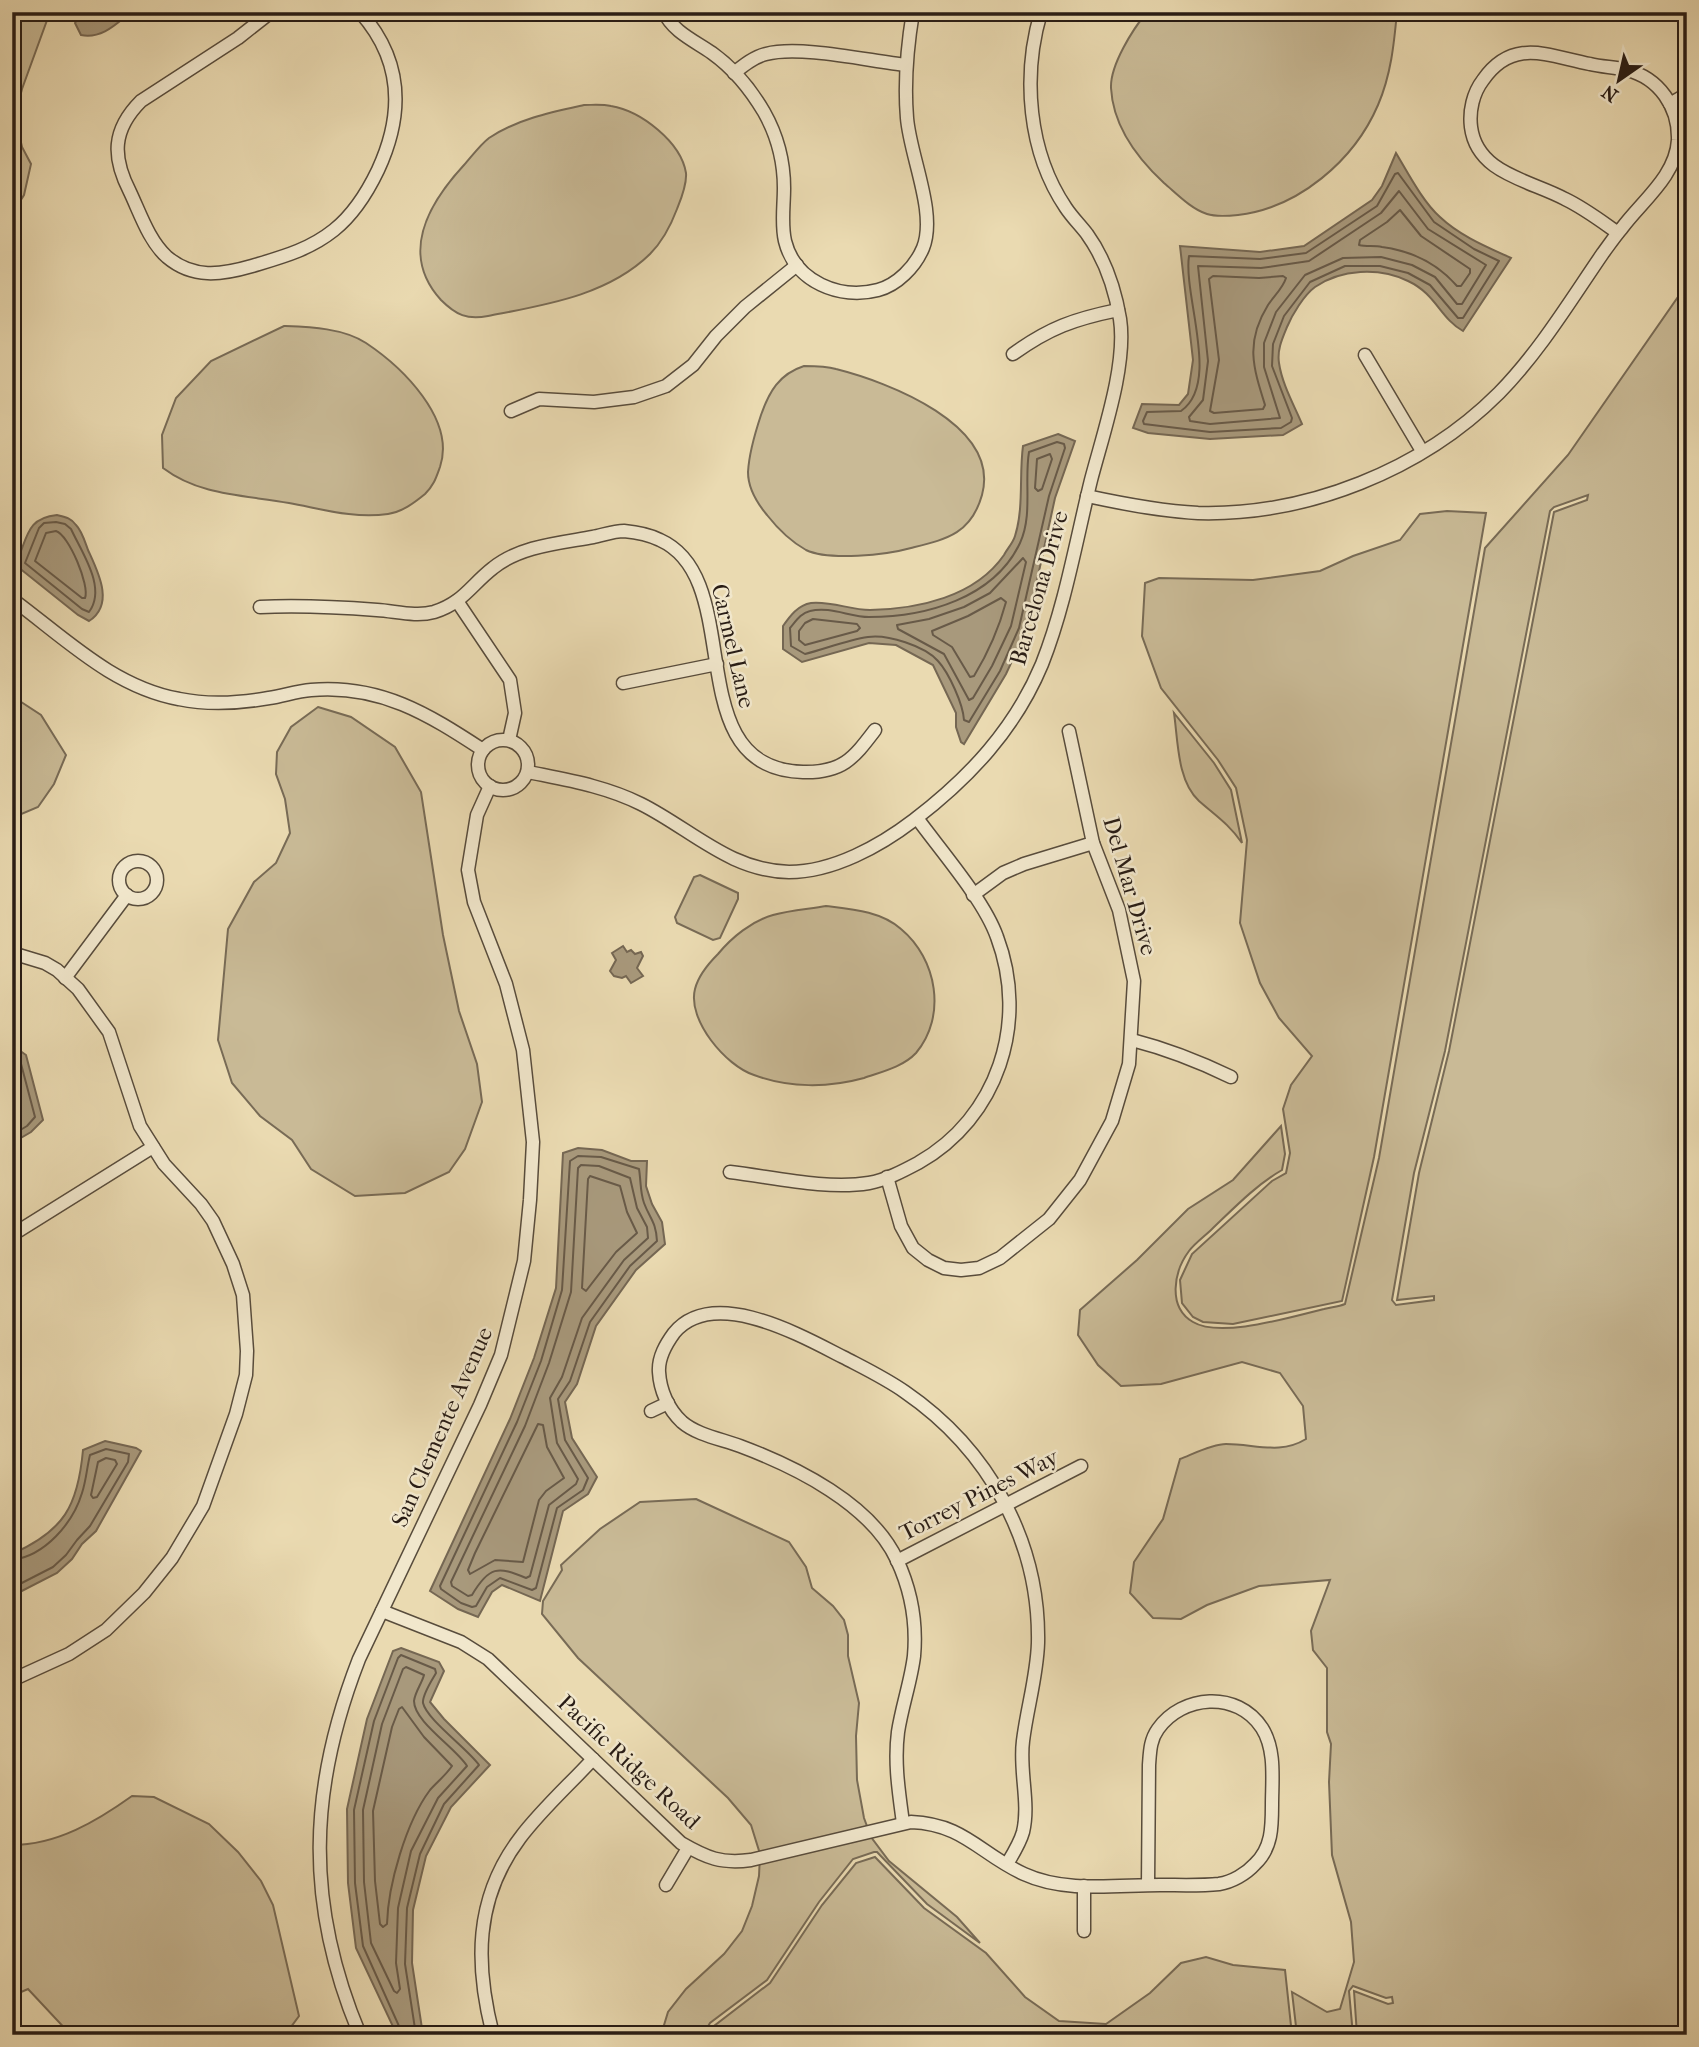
<svg xmlns="http://www.w3.org/2000/svg" width="1699" height="2047" viewBox="0 0 1699 2047" font-family="'IM FELL French Canon',serif">
  <style>
    .green { fill: #c9ba96; stroke: #786b56; stroke-width: 2; fill-rule: evenodd }
    .water { fill: #a8997c; stroke: #756753; stroke-width: 2 }
    .lines { fill: none; stroke-linecap: round; stroke-linejoin: round }
    .shore { stroke: #685a48; stroke-width: 2 }
    .minor-casing { stroke: #584c3c; stroke-width: 15 }
    .minor { stroke: #f1e7cc; stroke-width: 12 }
    .labels { text-anchor: middle; dominant-baseline: central; stroke-width: 5; stroke-linejoin: round; paint-order: stroke }
    .street-label { font-size: 23px; fill: #281c15; stroke: #f1e7cc }
  </style>
  <rect width="100%" height="100%" fill="#eadab1"/>
  <filter id="stains"><feTurbulence type="fractalNoise" baseFrequency=".00286" numOctaves="4"/><feColorMatrix values="0 0 0 0 .2 0 0 0 0 .09 0 0 0 0 .02 0 0 0 .5 -.17"/></filter>
  <radialGradient id="worn" r=".72"><stop offset=".6" stop-color="#630" stop-opacity="0"/><stop offset="1" stop-color="#630" stop-opacity=".3"/></radialGradient>
  <!-- green -->
  <g class="green">
    <polygon points="12,12 50,12 22,89 15,116 22,147 31,164 24,195 15,209 12,209"/>
    <path d="M1147 12H1397C1394 44 1391 75 1378 105 1354 161 1298 208 1238 215 1228 216 1216 217 1207 214 1191 209 1176 193 1164 183 1137 158 1113 126 1111 88 1110 65 1133 29 1147 12Z"/>
    <path d="M584 105C593 105 602 104 611 106 641 111 681 142 686 173 687 185 681 199 677 209 671 225 662 242 650 254 607 296 544 305 488 316 467 320 456 315 441 300 399 254 428 204 464 165 472 156 480 145 489 138 517 119 552 112 584 105Z"/>
    <path d="M1687 284V2035H1357L1354 1991 1388 2004 1393 2003 1392 1997 1386 1998 1353 1986 1349 1991 1353 2035H1297L1292 1992 1327 2012 1340 2009 1354 1962 1351 1922 1332 1855 1329 1782 1331 1744 1327 1732V1668L1313 1650 1311 1631 1330 1580 1259 1586 1207 1605 1181 1619 1153 1618 1130 1593 1134 1562 1163 1519 1180 1459C1193 1454 1212 1444 1226 1444 1255 1444 1280 1455 1306 1439L1303 1406 1280 1373 1242 1362 1161 1384 1121 1386 1098 1365 1078 1335 1080 1310 1137 1260 1188 1209 1233 1180 1281 1126 1285 1154 1282 1170C1256 1185 1234 1208 1212 1229 1205 1236 1195 1243 1189 1251 1174 1271 1167 1307 1193 1322 1221 1339 1293 1316 1324 1309 1331 1307 1338 1307 1345 1304L1379 1158 1485 548 1568 455ZM1588 495 1587 500 1554 512 1449 1051 1419 1173 1397 1300 1434 1296V1300L1396 1305 1392 1300 1414 1173 1445 1051 1550 511 1554 507Z"/>
    <path d="M284 326C310 327 343 328 366 343 402 367 456 419 440 467 436 478 434 485 425 494 414 503 402 512 388 514 354 519 322 509 289 503 245 495 200 496 163 468L162 435 176 398 211 361Z"/>
    <path d="M804 366C814 366 826 366 836 369 888 382 1001 425 982 495 971 534 947 539 911 548 886 555 829 561 806 550 790 541 778 529 767 515 757 503 748 488 748 472 749 454 755 433 761 415 769 392 779 374 804 366Z"/>
    <polygon points="1447,511 1486,513 1374,1157 1342,1301 1233,1324 1203,1322 1193,1317 1182,1303 1180,1280 1192,1254 1272,1181 1286,1173 1290,1153 1283,1109 1291,1085 1312,1056 1279,1018 1260,983 1240,923 1247,840 1236,788 1218,760 1161,688 1142,636 1145,583 1159,578 1253,580 1320,571 1353,556 1400,540 1420,514"/>
    <polygon points="12,696 41,715 66,755 54,784 38,807 12,818"/>
    <polygon points="318,707 351,717 395,747 421,792 443,935 459,1011 477,1064 482,1102 465,1149 449,1172 405,1193 355,1196 311,1169 292,1140 260,1116 232,1083 218,1040 228,929 254,882 276,863 290,833 285,799 276,774 277,752 291,727"/>
    <path d="M1174 713 1214 763 1231 790 1242 843C1230 825 1215 815 1199 801 1177 781 1178 740 1174 713Z"/>
    <polygon points="700,875 738,893 738,899 720,938 713,940 677,923 675,917 694,877"/>
    <path d="M826 906C851 909 881 911 901 929 937 959 947 1016 916 1053 903 1067 881 1072 864 1078 828 1088 789 1088 754 1075 726 1066 687 1020 695 989 698 977 709 963 718 954 732 937 752 921 773 915 790 910 809 909 826 906Z"/>
    <polygon points="696,1499 789,1542 806,1567 812,1588 833,1606 844,1620 848,1635 848,1656 859,1703 856,1736 857,1780 864,1818 871,1837 889,1861 957,1917 980,1943 927,1904 877,1852 874,1852 853,1859 819,1902 767,1980 710,2023 703,2035 661,2035 668,2012 686,1989 724,1954 742,1931 752,1906 759,1876 760,1854 751,1825 728,1798 578,1658 542,1614 543,1601 562,1570 561,1565 600,1529 640,1502"/>
    <path d="M132 1796 154 1797 209 1824 238 1852 261 1881 273 1905 299 2016 285 2035H71L28 1989 12 1996V1845C57 1845 97 1821 132 1796Z"/>
    <polygon points="875,1857 924,1908 986,1953 1025,1997 1059,2021 1106,2024 1150,1993 1181,1963 1206,1957 1233,1965 1285,1970 1292,2035 708,2035 714,2026 770,1983 822,1905 856,1863"/>
  </g>
  <!-- water -->
  <g class="water">
    <path d="M82 12H131C116 24 102 39 81 35L75 23Z"/>
    <path d="M1396 153C1408 173 1423 202 1440 217 1460 236 1487 247 1511 258L1463 331C1440 318 1436 294 1408 281 1379 267 1341 269 1315 287 1304 295 1292 315 1287 327 1282 339 1277 350 1279 363 1282 384 1294 405 1302 424L1283 435 1210 439 1148 433 1133 428 1142 404 1179 405 1188 394 1193 360 1180 246 1260 252 1304 246 1372 200 1382 186Z"/>
    <path d="M1058 434 1075 441 1055 498 1026 631 1006 674 964 744 961 742 956 727V713L933 665 896 645 869 643 802 662 783 649V626C790 616 798 605 811 603 832 601 850 610 870 610 918 609 975 597 1004 555 1007 549 1013 543 1015 536 1024 508 1019 475 1023 446Z"/>
    <path d="M57 515C65 517 71 518 76 525 82 531 85 542 88 550 98 572 115 604 89 621L78 615 18 567 17 561C28 536 27 518 57 515Z"/>
    <polygon points="623,946 627,952 631,950 635,954 641,952 643,956 637,968 643,976 631,983 626,976 622,978 614,976 610,971 616,960 612,953"/>
    <polygon points="12,1045 26,1055 43,1120 31,1132 12,1143"/>
    <polygon points="578,1148 602,1150 631,1161 647,1161 646,1186 652,1204 662,1222 665,1244 636,1270 596,1326 577,1384 565,1402 572,1438 597,1477 588,1494 563,1511 540,1601 502,1585 492,1592 478,1617 458,1609 430,1591 510,1419 534,1358 556,1288 563,1153"/>
    <path d="M105 1441 136 1448 141 1451 96 1531 82 1544 72 1559 57 1573 12 1596V1554C64 1531 78 1506 83 1450Z"/>
    <polygon points="401,1648 439,1662 444,1671 430,1702 444,1719 490,1765 451,1807 426,1856 413,1910 412,1963 423,2035 397,2035 356,1948 348,1883 347,1809 367,1719 393,1651"/>
  </g>
  <g class="lines">
    <!-- shore -->
    <g class="shore">
      <path d="M1398 173 1434 222 1474 249 1499 261 1463 318H1458L1430 285 1408 273 1380 266H1345L1310 282 1284 316 1273 344 1272 366 1292 418 1291 422 1281 428 1210 432 1144 424 1143 421 1147 412 1181 411C1221 383 1183 297 1189 256L1260 259 1306 253 1377 206 1395 174Z"/>
      <polygon points="1399,191 1428,229 1486,265 1462,304 1457,304 1435,277 1412,265 1381,257 1343,258 1305,275 1276,312 1264,343 1264,367 1280,418 1210,424 1190,421 1189,417 1203,400 1208,361 1198,266 1261,268 1309,261 1381,213"/>
      <path d="M1400 210 1421 236 1470 269V273L1461 286H1457C1437 263 1412 251 1382 247 1374 245 1367 247 1359 245L1360 240 1387 222Z"/>
      <path d="M1213 276 1259 278 1283 276 1286 278C1283 288 1274 296 1268 305 1245 342 1253 367 1265 405L1263 409 1214 413 1210 411 1219 360 1209 279Z"/>
      <path d="M1057 442 1064 444 1065 448 1049 496 1019 628 1000 671 969 722 964 720C963 704 949 673 938 661 925 646 887 634 868 637 847 640 825 649 805 654L791 646 790 628C796 621 801 613 810 611 830 606 850 617 869 617 926 617 994 598 1020 543 1033 515 1024 481 1029 452Z"/>
      <polygon points="1050,454 1052,459 1042,489 1038,491 1035,488 1037,459"/>
      <path d="M56 522 65 524 71 529C82 553 107 588 89 612L82 609 25 563 39 528 44 523Z"/>
      <path d="M56 531C69 535 90 586 85 598H82L35 561 46 533Z"/>
      <polygon points="1023,558 1026,562 1011,626 992,666 973,698 969,700 944,654 898,629 897,625 929,619 964,607 990,593"/>
      <path d="M1001 598 1006 602C999 628 988 653 974 676L970 677 952 647 933 635 932 631 968 616Z"/>
      <polygon points="813,619 857,624 860,628 857,631 805,645 799,640 799,631 805,623"/>
      <polyline points="12,1053 20,1060 35,1117 27,1126 12,1135"/>
      <path d="M578 1156 601 1157 639 1169C641 1181 640 1192 644 1203 650 1219 656 1222 657 1241L630 1266 590 1322 570 1381 558 1399 565 1440 588 1478 583 1490 557 1508 536 1588 532 1590 500 1578 487 1587 476 1606 472 1607 461 1603 441 1589 440 1586 517 1422 541 1361 562 1290 570 1161Z"/>
      <path d="M581 1165 599 1166 630 1178 637 1208 647 1227 648 1238 624 1260 582 1318 562 1377 550 1398 557 1443 578 1479 576 1484 549 1505 530 1576 526 1578C498 1566 489 1566 472 1595L468 1596 452 1586 451 1582 525 1426 549 1363 571 1292 578 1168Z"/>
      <polygon points="590,1176 620,1186 627,1212 637,1233 616,1252 586,1291 582,1288 588,1179"/>
      <polygon points="538,1424 543,1425 547,1447 564,1478 546,1491 539,1500 523,1562 495,1560 470,1574 468,1570 475,1553"/>
      <polygon points="106,1458 115,1460 117,1464 97,1497 93,1498 91,1495 98,1462"/>
      <path d="M12 1560C45 1556 73 1523 82 1493 86 1481 87 1467 90 1455L106 1449 129 1454 128 1462 90 1526 77 1540 66 1555 53 1567 12 1588"/>
      <path d="M406 1667 424 1675C422 1683 415 1692 414 1701 414 1722 456 1748 467 1766L438 1798 411 1851 398 1908 396 1963 400 1989 397 1993 394 1991 371 1943 364 1882 363 1810 382 1724 403 1669Z"/>
      <path d="M402 1707 424 1737 452 1766C446 1775 437 1782 430 1790 406 1822 388 1885 387 1924L383 1927 380 1924 375 1881 373 1811 392 1727 399 1709Z"/>
      <path d="M403 2035 363 1946 355 1883 354 1810 374 1721 398 1658 401 1655 435 1669 436 1673C432 1680 422 1695 423 1703 427 1720 468 1749 479 1765L444 1804 420 1854 407 1908 405 1964 416 2035"/>
    </g>
    <defs>
      <g id="minor">
        <path d="M271 12 238 38 141 101C112 130 112 157 130 192 140 213 149 241 167 257 193 279 221 275 252 266 282 257 309 250 334 230 354 214 367 193 378 170 404 114 403 60 360 12"/>
        <path d="M664 12C673 32 695 41 712 53 733 68 751 90 764 112 777 135 784 162 784 188 784 206 781 224 785 241 795 282 840 300 878 290 897 285 915 267 923 248 937 213 910 156 907 118 904 82 907 48 913 12"/>
        <path d="M734 73C744 65 754 57 766 54 800 45 869 61 906 65"/>
        <polyline points="1670,104 1687,94"/>
        <path d="M1013 354C1049 328 1074 319 1118 310"/>
        <polyline points="1365,355 1422,451"/>
        <polyline points="511,411 539,399 594,402 634,397 666,386 693,365 716,336 745,307 797,265"/>
        <path d="M1087 496C1124 504 1161 511 1198 513 1307 516 1422 470 1499 393 1540 351 1570 301 1603 253 1609 245 1615 236 1622 228 1642 201 1676 176 1678 140 1679 107 1659 78 1627 70 1615 67 1602 67 1590 64 1548 56 1513 37 1483 80 1473 93 1469 111 1471 127 1477 174 1530 180 1565 199 1584 208 1601 221 1618 233"/>
        <path d="M12 599C65 638 113 687 179 699 208 705 241 703 269 698 283 696 297 691 311 690 380 684 428 714 483 750"/>
        <polyline points="457,601 510,680 515,713 509,740"/>
        <path d="M260 607C299 605 338 607 377 610 395 611 416 617 434 612 463 603 471 585 493 568 520 546 560 543 593 537 603 535 614 531 624 531 635 532 650 535 660 540 749 580 676 769 803 772 842 773 853 759 875 730"/>
        <polyline points="623,683 717,664"/>
        <circle cx="503" cy="765" r="25"/>
        <path d="M528 772C567 780 605 786 641 804 691 829 730 871 789 872 833 872 880 846 914 820 969 778 1015 729 1042 664 1065 606 1076 541 1091 480 1103 434 1127 365 1120 319 1115 289 1105 259 1087 234 1080 225 1072 217 1066 208 1028 152 1022 76 1041 12"/>
        <circle cx="138" cy="880" r="19"/>
        <polyline points="973,895 1003,873 1024,864 1093,843"/>
        <polyline points="12,953 45,963 57,970 78,989 109,1032 140,1126 164,1164 201,1204 213,1221 233,1264 243,1295 247,1351 246,1375 236,1414 203,1506 172,1558 144,1593 106,1630 69,1654 12,1680"/>
        <polyline points="65,978 127,895"/>
        <path d="M1132 1040C1167 1049 1198 1061 1231 1077"/>
        <path d="M730 1172C773 1177 826 1190 869 1183 886 1180 903 1171 918 1163 998 1118 1029 1022 997 937 984 900 941 851 917 818"/>
        <polyline points="887,1177 901,1226 913,1248 928,1260 944,1268 961,1270 979,1268 1000,1258 1049,1219 1080,1180 1112,1121 1129,1064 1134,981 1119,910 1093,843 1069,731"/>
        <polyline points="12,1235 153,1147"/>
        <polyline points="651,1411 668,1403"/>
        <polyline points="897,1561 1081,1466"/>
        <path d="M382 1611 461 1642 488 1659 681 1843C707 1858 721 1864 751 1860L911 1822C964 1824 980 1854 1024 1874 1065 1893 1116 1885 1160 1885 1179 1885 1200 1886 1219 1884 1232 1882 1246 1874 1255 1864 1272 1848 1272 1827 1272 1805 1272 1780 1276 1750 1262 1728 1237 1690 1182 1695 1158 1729 1150 1740 1150 1752 1149 1765L1148 1885"/>
        <path d="M903 1823C899 1793 894 1763 898 1732 902 1706 911 1681 914 1656 917 1622 911 1590 897 1560 871 1504 796 1467 740 1446 721 1439 697 1435 682 1422 668 1409 660 1390 659 1372 658 1357 666 1344 674 1333 713 1286 800 1335 843 1357 864 1368 885 1378 905 1392 988 1449 1040 1541 1038 1643 1037 1676 1027 1708 1023 1741 1019 1771 1030 1803 1023 1832 1020 1843 1013 1854 1007 1864"/>
        <polyline points="666,1885 688,1848"/>
        <polyline points="1084,1886 1084,1931"/>
        <path d="M360 2035C305 1904 308 1790 359 1659L480 1405 501 1355 524 1261 530 1200 533 1142 523 1050 506 984 474 902 468 870 477 815 490 786"/>
        <path d="M493 2035C475 1965 474 1899 520 1838 541 1810 569 1785 593 1759"/>
      </g>
    </defs>
    <!-- minor casing -->
    <use href="#minor" class="minor-casing"/>
    <!-- minor -->
    <use href="#minor" class="minor"/>
  </g>
  <g class="labels">
    <!-- street labels -->
    <g class="street-label">
      <text transform="translate(1039 588) rotate(-74)">Barcelona Drive</text>
      <text transform="translate(733 646) rotate(77)">Carmel Lane</text>
      <text transform="translate(1130 886) rotate(74)">Del Mar Drive</text>
      <text transform="translate(442 1427) rotate(-66)">San Clemente Avenue</text>
      <text transform="translate(979 1495) rotate(-27)">Torrey Pines Way</text>
      <text transform="translate(629 1762) rotate(43)">Pacific Ridge Road</text>
    </g>
  </g>
  <!-- margin -->
  <rect width="1699" height="2047" fill="none" stroke="#eadab1" stroke-width="42"/>
  <rect x="14" y="14" width="1671" height="2019" fill="none" stroke="#281c15" stroke-width="3.5"/>
  <rect x="21" y="21" width="1657" height="2005" fill="none" stroke="#281c15" stroke-width="2"/>
  <!-- north arrow -->
  <g transform="translate(1619 80) rotate(214)" stroke="#f1e7cc" stroke-width="5" paint-order="stroke">
  <path d="M0-5L12 26L0 18L-12 26Z" fill="#281c15"/>
  <text y="-10" font-size="19" font-weight="bold" text-anchor="middle" fill="#281c15">N</text>
  </g>
  <rect width="100%" height="100%" filter="url(#stains)"/>
  <rect width="100%" height="100%" fill="url(#worn)"/>
</svg>
